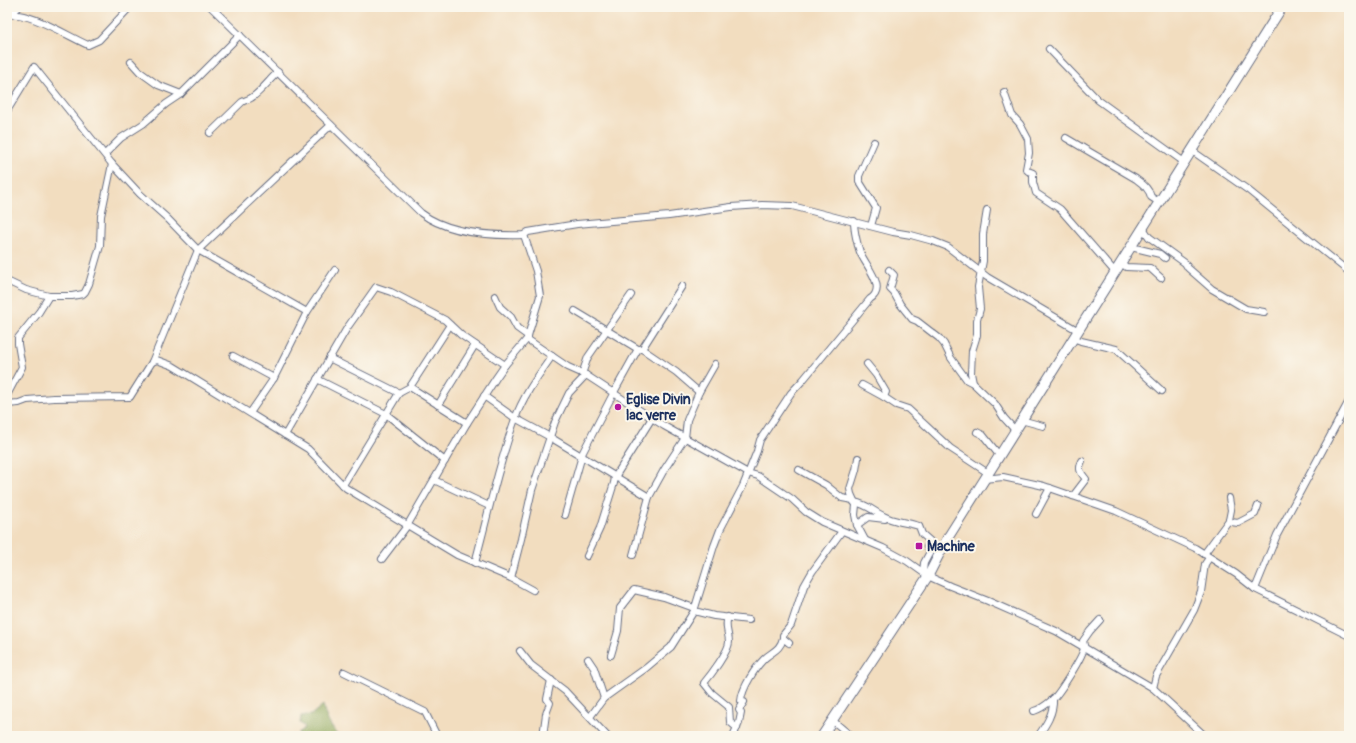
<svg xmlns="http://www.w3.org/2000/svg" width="1356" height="743" viewBox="0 0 1356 743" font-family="Pangolin,sans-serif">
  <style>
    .forest { fill: #8ba456; stroke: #536a5a }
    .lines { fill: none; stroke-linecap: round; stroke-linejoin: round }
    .minor-casing { stroke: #666c80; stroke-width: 8 }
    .highway-casing { stroke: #666c80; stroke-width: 11 }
    .minor { stroke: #fff; stroke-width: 6 }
    .highway { stroke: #fff; stroke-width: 9 }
    .poi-dot { fill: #b5179e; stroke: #fbf7ec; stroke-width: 1.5 }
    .labels { text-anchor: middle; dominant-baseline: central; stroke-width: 4; stroke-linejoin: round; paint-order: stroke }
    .poi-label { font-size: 14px; font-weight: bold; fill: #1b2f5e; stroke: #fbf7ec; text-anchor: start }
  </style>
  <rect width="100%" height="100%" fill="#fbf7ec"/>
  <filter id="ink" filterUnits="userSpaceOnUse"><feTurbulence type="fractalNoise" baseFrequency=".025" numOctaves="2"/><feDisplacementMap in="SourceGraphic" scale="8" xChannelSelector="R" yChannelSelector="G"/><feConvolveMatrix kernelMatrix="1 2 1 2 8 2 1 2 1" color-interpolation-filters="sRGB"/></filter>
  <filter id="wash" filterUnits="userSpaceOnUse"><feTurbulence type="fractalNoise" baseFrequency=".012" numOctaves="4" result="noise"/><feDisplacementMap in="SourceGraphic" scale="16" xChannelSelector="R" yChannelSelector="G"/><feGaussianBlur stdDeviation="0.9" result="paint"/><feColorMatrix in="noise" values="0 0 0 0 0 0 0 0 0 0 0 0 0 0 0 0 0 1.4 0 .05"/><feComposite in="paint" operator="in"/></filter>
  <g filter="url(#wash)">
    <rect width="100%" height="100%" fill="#f2ddbf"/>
    <!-- forest -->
    <path class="forest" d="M323 705C326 719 330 727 340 736H296L305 727 300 723 301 716 311 715Z"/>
  </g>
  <g filter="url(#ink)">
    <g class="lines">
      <defs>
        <g id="minor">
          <path d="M211 7 421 213C448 234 491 236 524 235L528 232 577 224 669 216 731 207 762 205 792 206 893 232 911 235 933 241 948 247 987 277 1077 330"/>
          <polyline points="12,13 19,7"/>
          <path d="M7 16C24 8 71 38 88 45L99 40 130 7"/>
          <polyline points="1049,49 1098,100 1184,162"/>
          <polyline points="131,62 140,72 158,85 181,94"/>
          <polyline points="1004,92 1012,115 1020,124 1028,139 1029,153 1026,169 1028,171 1033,173 1033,182 1036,193 1060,209 1115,272"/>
          <polyline points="7,111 34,67 112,164 140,194 167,218 198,250 307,312"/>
          <path d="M210 133 242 102C245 100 248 100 251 98 261 92 269 80 278 72"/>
          <path d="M1066 138 1136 179C1142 184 1149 188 1151 197L1159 202"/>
          <polyline points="1191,150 1248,190 1349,272"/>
          <polyline points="105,154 121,138 143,124 166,104 181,94 240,35"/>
          <polyline points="871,226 876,208 859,181 859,176 874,142"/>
          <polyline points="1143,228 1149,237 1185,263 1188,268 1212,289 1246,309 1264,312"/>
          <polyline points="524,235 536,271 540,296 527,339 568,367 586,375 664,426 748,473 758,476 792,499 806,512 822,522 883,548 907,561 928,576 950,586 988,601 1056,631 1097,655 1153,688 1205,736"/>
          <polyline points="1131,247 1160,254 1165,258"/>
          <polyline points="1121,262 1126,267 1150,268 1161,278"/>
          <polyline points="889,270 894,275 890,289 894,293 900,304 912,319 917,321 939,338 944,344 951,358 967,380 973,383 995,404 1004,418 1015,430"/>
          <polyline points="7,281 26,290 49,296"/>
          <polyline points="495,296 500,307 511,317 517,328 528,336"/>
          <polyline points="575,311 638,349"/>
          <polyline points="1073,338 1081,341 1116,349 1162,391"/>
          <polyline points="642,349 682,286"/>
          <polyline points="233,356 274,378"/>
          <polyline points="329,358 399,393 410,387 467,423"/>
          <polyline points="152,362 198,250 331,125"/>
          <polyline points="867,364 876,375 886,392 884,397"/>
          <polyline points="582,374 588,357 631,295"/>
          <polyline points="317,379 386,414 445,461"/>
          <polyline points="973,383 971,373 972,351 977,335 977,320 980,309 978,287 983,261 983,234 987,210"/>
          <polyline points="862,385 884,397 896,405 908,409 950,448 988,473"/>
          <polyline points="410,387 450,325"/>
          <polyline points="7,395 22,367 18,344 18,338 39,312 49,296 72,296 83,294 85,292 89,284 100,246 101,216 112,164"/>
          <polyline points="484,396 515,418 550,437 649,497"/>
          <polyline points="7,404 19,403 27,400 54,398 130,397 152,362 157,360 173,366 308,449 346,488 457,555 511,578 533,590"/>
          <polyline points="438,405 475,345"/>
          <polyline points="250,413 274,378 307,312 335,270"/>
          <polyline points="1021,420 1043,426"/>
          <polyline points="977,432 983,435 999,455"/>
          <polyline points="285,435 347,328 376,287 391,292 445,320 461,335 505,365"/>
          <polyline points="858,458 856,470 850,489 851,494 856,505 855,515 857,525 865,540"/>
          <polyline points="799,470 826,485 842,498 853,500"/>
          <polyline points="984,479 1003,477 1044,486 1116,511 1195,548 1236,574 1255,589 1349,636"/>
          <polyline points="434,480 489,506"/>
          <polyline points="343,485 399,393"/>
          <path d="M1073 496 1086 479C1080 472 1078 469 1082 461"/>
          <path d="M854 502C870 505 874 513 888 518 897 522 909 523 919 526L922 534 930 541 927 547 931 550 924 563 923 571"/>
          <polyline points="1036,514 1050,488"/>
          <polyline points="565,515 583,452 613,394 638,349 642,349 676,372 699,392"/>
          <polyline points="1229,520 1231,522 1238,523 1255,514 1258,506"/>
          <polyline points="857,525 868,517 885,519"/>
          <polyline points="1204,554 1229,520 1231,510 1229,498"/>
          <polyline points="633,555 649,497 664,470 685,438 687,420 699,392 715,364"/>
          <polyline points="587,556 600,528 614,483 615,477 652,418"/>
          <polyline points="382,559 407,526 467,423 496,378 505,365 527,339"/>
          <path d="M475 563C488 515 498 466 515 419 523 396 538 376 552 356"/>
          <polyline points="511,578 521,539 532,490 555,422 569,393 586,375"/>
          <polyline points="1255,589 1277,535 1349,401"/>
          <polyline points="694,611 714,616 749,620"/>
          <path d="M728 617C724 626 729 633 729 642 729 651 710 676 704 683L712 693 729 707 730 722 737 728"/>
          <polyline points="789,643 783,638 783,635 791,625 804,586 812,572 842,531"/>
          <polyline points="520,651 531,665 565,691 607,736"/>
          <polyline points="611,655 618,631 620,608 634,590 664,597 694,608"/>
          <polyline points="588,659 594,668 604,698"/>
          <polyline points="344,672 425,712 437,736"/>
          <polyline points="1153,688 1156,676 1194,610 1201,592 1205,564 1209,558"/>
          <path d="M1034 711C1041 709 1046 705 1052 700 1059 694 1084 655 1084 647 1085 645 1083 643 1083 641L1090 631 1100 620"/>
          <path d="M590 717 604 698 646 668 671 647 694 611 714 546 720 530 743 486 757 451 760 440 791 393 803 380 870 299C888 288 865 265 860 252 857 244 854 230 854 221"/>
          <polyline points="832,720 851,736"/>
          <polyline points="543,736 546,714 550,703 547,699 551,680"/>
          <path d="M733 736 739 723 741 713 739 710 744 702 741 701C742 688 755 668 764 659 772 651 780 651 783 638"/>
          <path d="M1038 736C1046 725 1054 713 1053 699"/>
        </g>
        <polyline id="highway" points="822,736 928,576 947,539 1282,7"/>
      </defs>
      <!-- minor casing -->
      <use href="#minor" class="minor-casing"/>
      <!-- highway casing -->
      <use href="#highway" class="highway-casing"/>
      <!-- minor -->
      <use href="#minor" class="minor"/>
      <!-- highway -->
      <use href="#highway" class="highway"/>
    </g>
  </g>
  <!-- markers -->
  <g class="poi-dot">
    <circle cx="618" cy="407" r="4"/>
    <rect x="915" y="542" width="8" height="8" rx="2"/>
  </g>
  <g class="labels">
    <!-- poi labels -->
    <g class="poi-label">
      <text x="626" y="399">Eglise Divin<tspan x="626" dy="16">lac verre</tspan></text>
      <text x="927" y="546">Machine</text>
    </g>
  </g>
  <!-- margin -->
  <rect width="1356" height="743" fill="none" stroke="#fbf7ec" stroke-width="24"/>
</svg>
